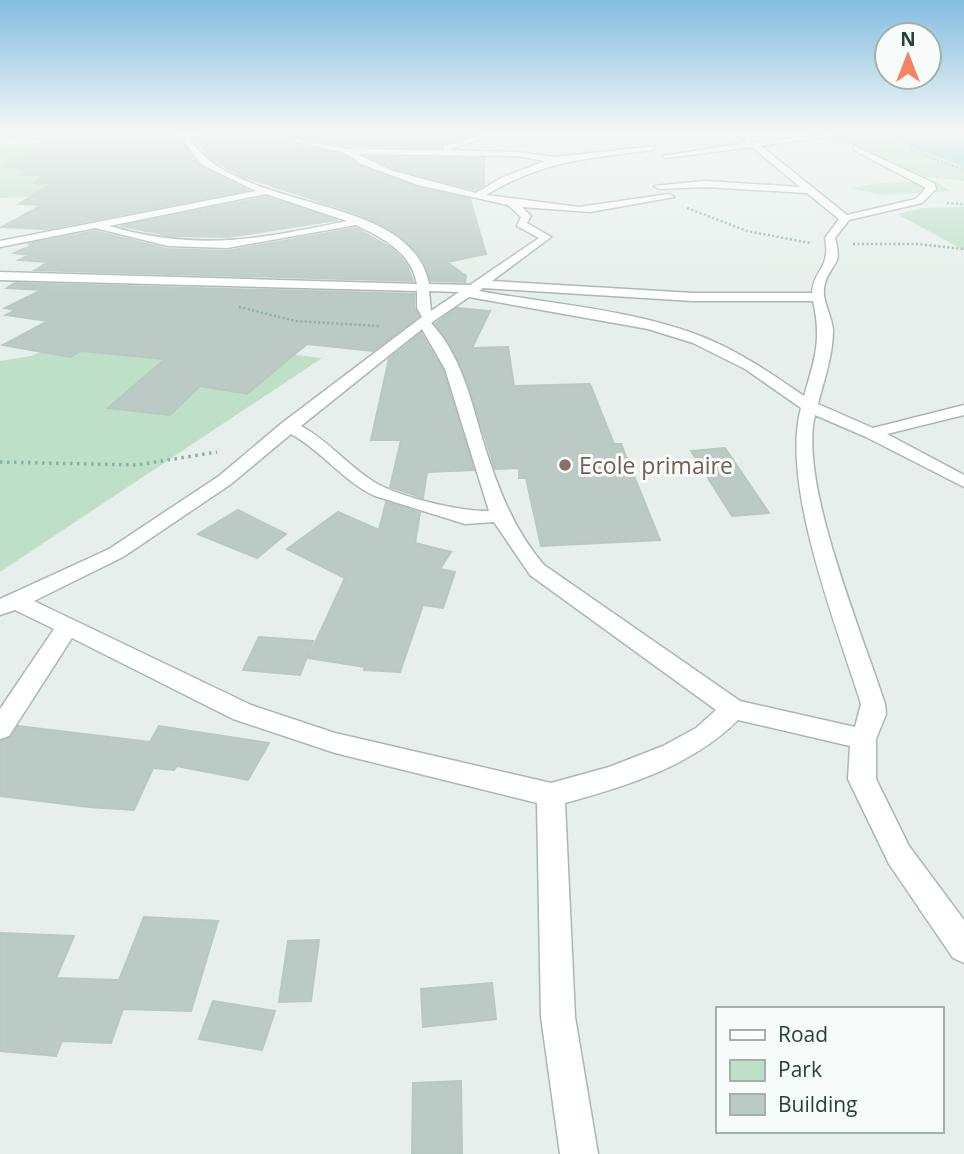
<svg xmlns="http://www.w3.org/2000/svg" width="964" height="1154" viewBox="0 0 964 1154" font-family="'Open Sans',sans-serif">
  <style>
    .green { fill: #bfe0c8 }
    .water { fill: #8ec9d4 }
    .building { fill: #bbcac4; stroke: #b8c9c2; stroke-width: 2 }
    .lines { fill: none; stroke-linecap: round; stroke-linejoin: round }
    .street-casing { stroke: #a8b8b2; stroke-width: 3 }
    .path-far2 { stroke: #86b3a5; stroke-width: 2; stroke-dasharray: 2 2; stroke-linecap: butt }
    .path-far1 { stroke: #86b3a5; stroke-width: 2.5; stroke-dasharray: 2 2.5; stroke-linecap: butt }
    .path { stroke: #86b3a5; stroke-width: 3.5; stroke-dasharray: 2.5 4.5; stroke-linecap: butt }
    .street { fill: #fff; fill-rule: evenodd }
    .education-dot { fill: #8d6e63; stroke: #f7fbf9; stroke-width: 2.5 }
    .labels { text-anchor: middle; dominant-baseline: central; stroke-width: 6; stroke-linejoin: round; paint-order: stroke }
    .education-label { font-size: 23px; fill: #785e54; stroke: #f7fbf9; text-anchor: start }
  </style>
  <rect width="100%" height="100%" fill="#e6efeb"/>
  <!-- green -->
  <g class="green">
    <polygon points="893,133 916,149 964,166 964,181 926,177 883,160 862,147 834,142 820,134"/>
    <polygon points="102,139 73,178 87,195 0,198 0,145"/>
    <polygon points="935,181 950,191 880,195 852,188 881,183"/>
    <polygon points="964,207 964,250 897,214 923,208"/>
    <polygon points="89,330 322,358 0,572 0,361 31,356"/>
  </g>
  <!-- water -->
  <polygon class="water" points="893,133 964,133 964,166 916,149"/>
  <!-- building -->
  <g class="building">
    <polygon points="276,133 304,137 328,133 474,135 442,143 441,147 348,146"/>
    <polygon points="258,135 344,155 360,166 417,187 470,199 486,254 447,262 466,276 465,282 431,281 417,252 390,229 356,213 241,176 210,157 194,137"/>
    <polygon points="46,140 182,143 200,166 248,190 47,229 2,227 42,205 19,204 52,183 35,183 46,174 23,175 31,168 3,168"/>
    <polygon points="369,157 484,158 484,185 476,190 394,169"/>
    <polygon points="266,197 337,220 228,237 172,236 121,226"/>
    <polygon points="356,228 393,249 407,265 413,281 35,270 48,262 19,260 29,255 14,253 33,245 28,244 95,231 167,249 227,251"/>
    <polygon points="15,283 414,294 414,308 419,316 373,351 307,344 247,394 200,386 170,415 108,408 165,359 81,351 70,357 3,345 48,321 6,315 16,310 5,308 42,290 7,288"/>
    <polygon points="457,308 490,311 472,348 508,347 514,386 590,384 614,444 621,444 660,540 541,546 526,478 519,478 519,468 495,469 466,378 452,348 435,324"/>
    <polygon points="421,333 443,370 474,470 427,472 423,498 390,487 401,440 371,440 389,359"/>
    <polygon points="725,448 769,513 732,516 691,451"/>
    <polygon points="386,502 420,513 415,543 451,552 440,569 455,572 443,608 423,605 400,672 364,670 365,667 308,658 345,578 287,549 338,512 379,530"/>
    <polygon points="238,510 286,534 257,558 198,534"/>
    <polygon points="259,637 313,641 300,675 243,670"/>
    <polygon points="18,726 150,742 159,726 269,743 248,780 177,766 174,770 153,768 134,810 89,807 0,796 0,741 11,737"/>
    <polygon points="144,917 218,921 191,1011 123,1009 111,1043 62,1041 56,1056 0,1051 0,933 74,936 56,978 119,980"/>
    <polygon points="319,940 311,1001 279,1002 288,941"/>
    <polygon points="492,983 496,1019 423,1027 421,989"/>
    <polygon points="213,1001 275,1011 262,1050 199,1039"/>
    <polygon points="461,1081 462,1154 412,1154 413,1083"/>
  </g>
  <g class="lines">
    <defs>
      <path id="street" d="M179 133H187C228 216 410 188 429 284L470 285 539 238 517 226 521 217 508 205 418 185 361 164 345 153 259 133 348 149 445 150 443 146 490 133H501L447 150 517 152 555 157 655 146 652 150C588 158 542 161 486 195L579 207 669 194 674 197 590 212 522 207 531 216 527 223 551 237 492 281 693 293H812C814 268 831 269 825 238L839 219 807 193 705 187 659 189 654 186 705 181 800 187 752 147 666 158 662 156 747 143 735 133H743L755 142 850 133 761 146 847 215 916 199 926 188 854 150V146L934 183 936 189 922 203 849 220 835 238C843 267 832 261 825 283 820 299 832 315 833 330 833 355 824 380 818 404L873 428 964 405V415L887 434 964 475V487L866 437 815 415C798 482 863 635 885 704L886 714 876 739V779L909 846 964 920V963L953 958 889 864 848 779 850 746 738 720C692 766 627 786 565 803L575 1017 598 1154H560L541 1017 537 803 335 753 233 719 72 638 9 736 0 739V709L54 629 15 610 0 615V599L109 549 219 476 282 423 422 317 417 308V291L0 280V272L417 284C411 252 383 238 356 225L227 248 168 246 95 228 0 247V241L256 191 201 164 183 140 4 137 180 136ZM357 154 517 156 545 161 501 178 476 193 393 171ZM266 194 347 221C259 239 198 252 109 226ZM483 288 693 301H813C822 339 815 359 804 396 772 374 740 352 703 337 635 310 551 304 479 291ZM429 291 459 292 431 311ZM469 297 648 329 693 343 745 369 801 408C780 484 837 627 861 704L855 727 740 701 544 565C513 529 497 486 483 441 471 400 461 355 431 323ZM422 329 445 369 489 511C462 512 398 497 374 482 348 466 329 441 301 426ZM291 434C322 451 344 482 375 496L465 524 494 522 530 575 716 710 696 728 663 746 609 767 551 783 335 733 251 705 34 601 123 557 231 484Z"/>
    </defs>
    <!-- street casing -->
    <use href="#street" class="street-casing"/>
    <!-- path-far2 -->
    <polyline class="path-far2" points="911,150 964,170"/>
    <!-- path-far1 -->
    <g class="path-far1">
      <polyline points="947,203 964,204"/>
      <polyline points="687,208 747,231 810,243"/>
      <polyline points="853,244 918,244 964,249"/>
      <polyline points="239,307 296,321 379,326"/>
    </g>
    <!-- path -->
    <polyline class="path" points="0,462 137,465 217,452"/>
    <!-- street -->
    <use href="#street" class="street"/>
  </g>
  <!-- sky -->
  <linearGradient id="sky" x2="0" y2="1"><stop stop-color="#84bce0"/><stop offset="0.45" stop-color="#f4f8f6"/><stop offset="1" stop-color="#f4f8f6" stop-opacity="0"/></linearGradient>
  <rect width="964" height="294" fill="url(#sky)"/>
  <!-- markers -->
  <circle class="education-dot" cx="565" cy="465" r="7"/>
  <g class="labels">
    <!-- education labels -->
    <g class="education-label">
      <text x="579" y="465">Ecole primaire</text>
    </g>
  </g>
  <!-- legend -->
  <rect x="716" y="1007" width="228" height="126" fill="#f7fbf9" stroke="#a3b1ad" stroke-width="2"/>
  <rect x="730" y="1030" width="35" height="10" fill="#ffffff" stroke="#a3b1ad" stroke-width="2"/>
  <text x="778" y="1042" font-size="21" fill="#24423a">Road</text>
  <rect x="730" y="1060" width="35" height="21" fill="#bfe0c8" stroke="#a3b1ad" stroke-width="2"/>
  <text x="778" y="1077" font-size="21" fill="#24423a">Park</text>
  <rect x="730" y="1094" width="35" height="21" fill="#bbcac4" stroke="#a3b1ad" stroke-width="2"/>
  <text x="778" y="1112" font-size="21" fill="#24423a">Building</text>
  <!-- north arrow -->
  <g transform="translate(908 56)"><circle r="33" fill="#f7fbf9" stroke="#a3b1ad" stroke-width="2"/>
  <path d="M0-5L12 26L0 18L-12 26Z" fill="#f4845f"/>
  <text y="-10" font-size="19" font-weight="bold" text-anchor="middle" fill="#24423a">N</text>
  </g>
</svg>
